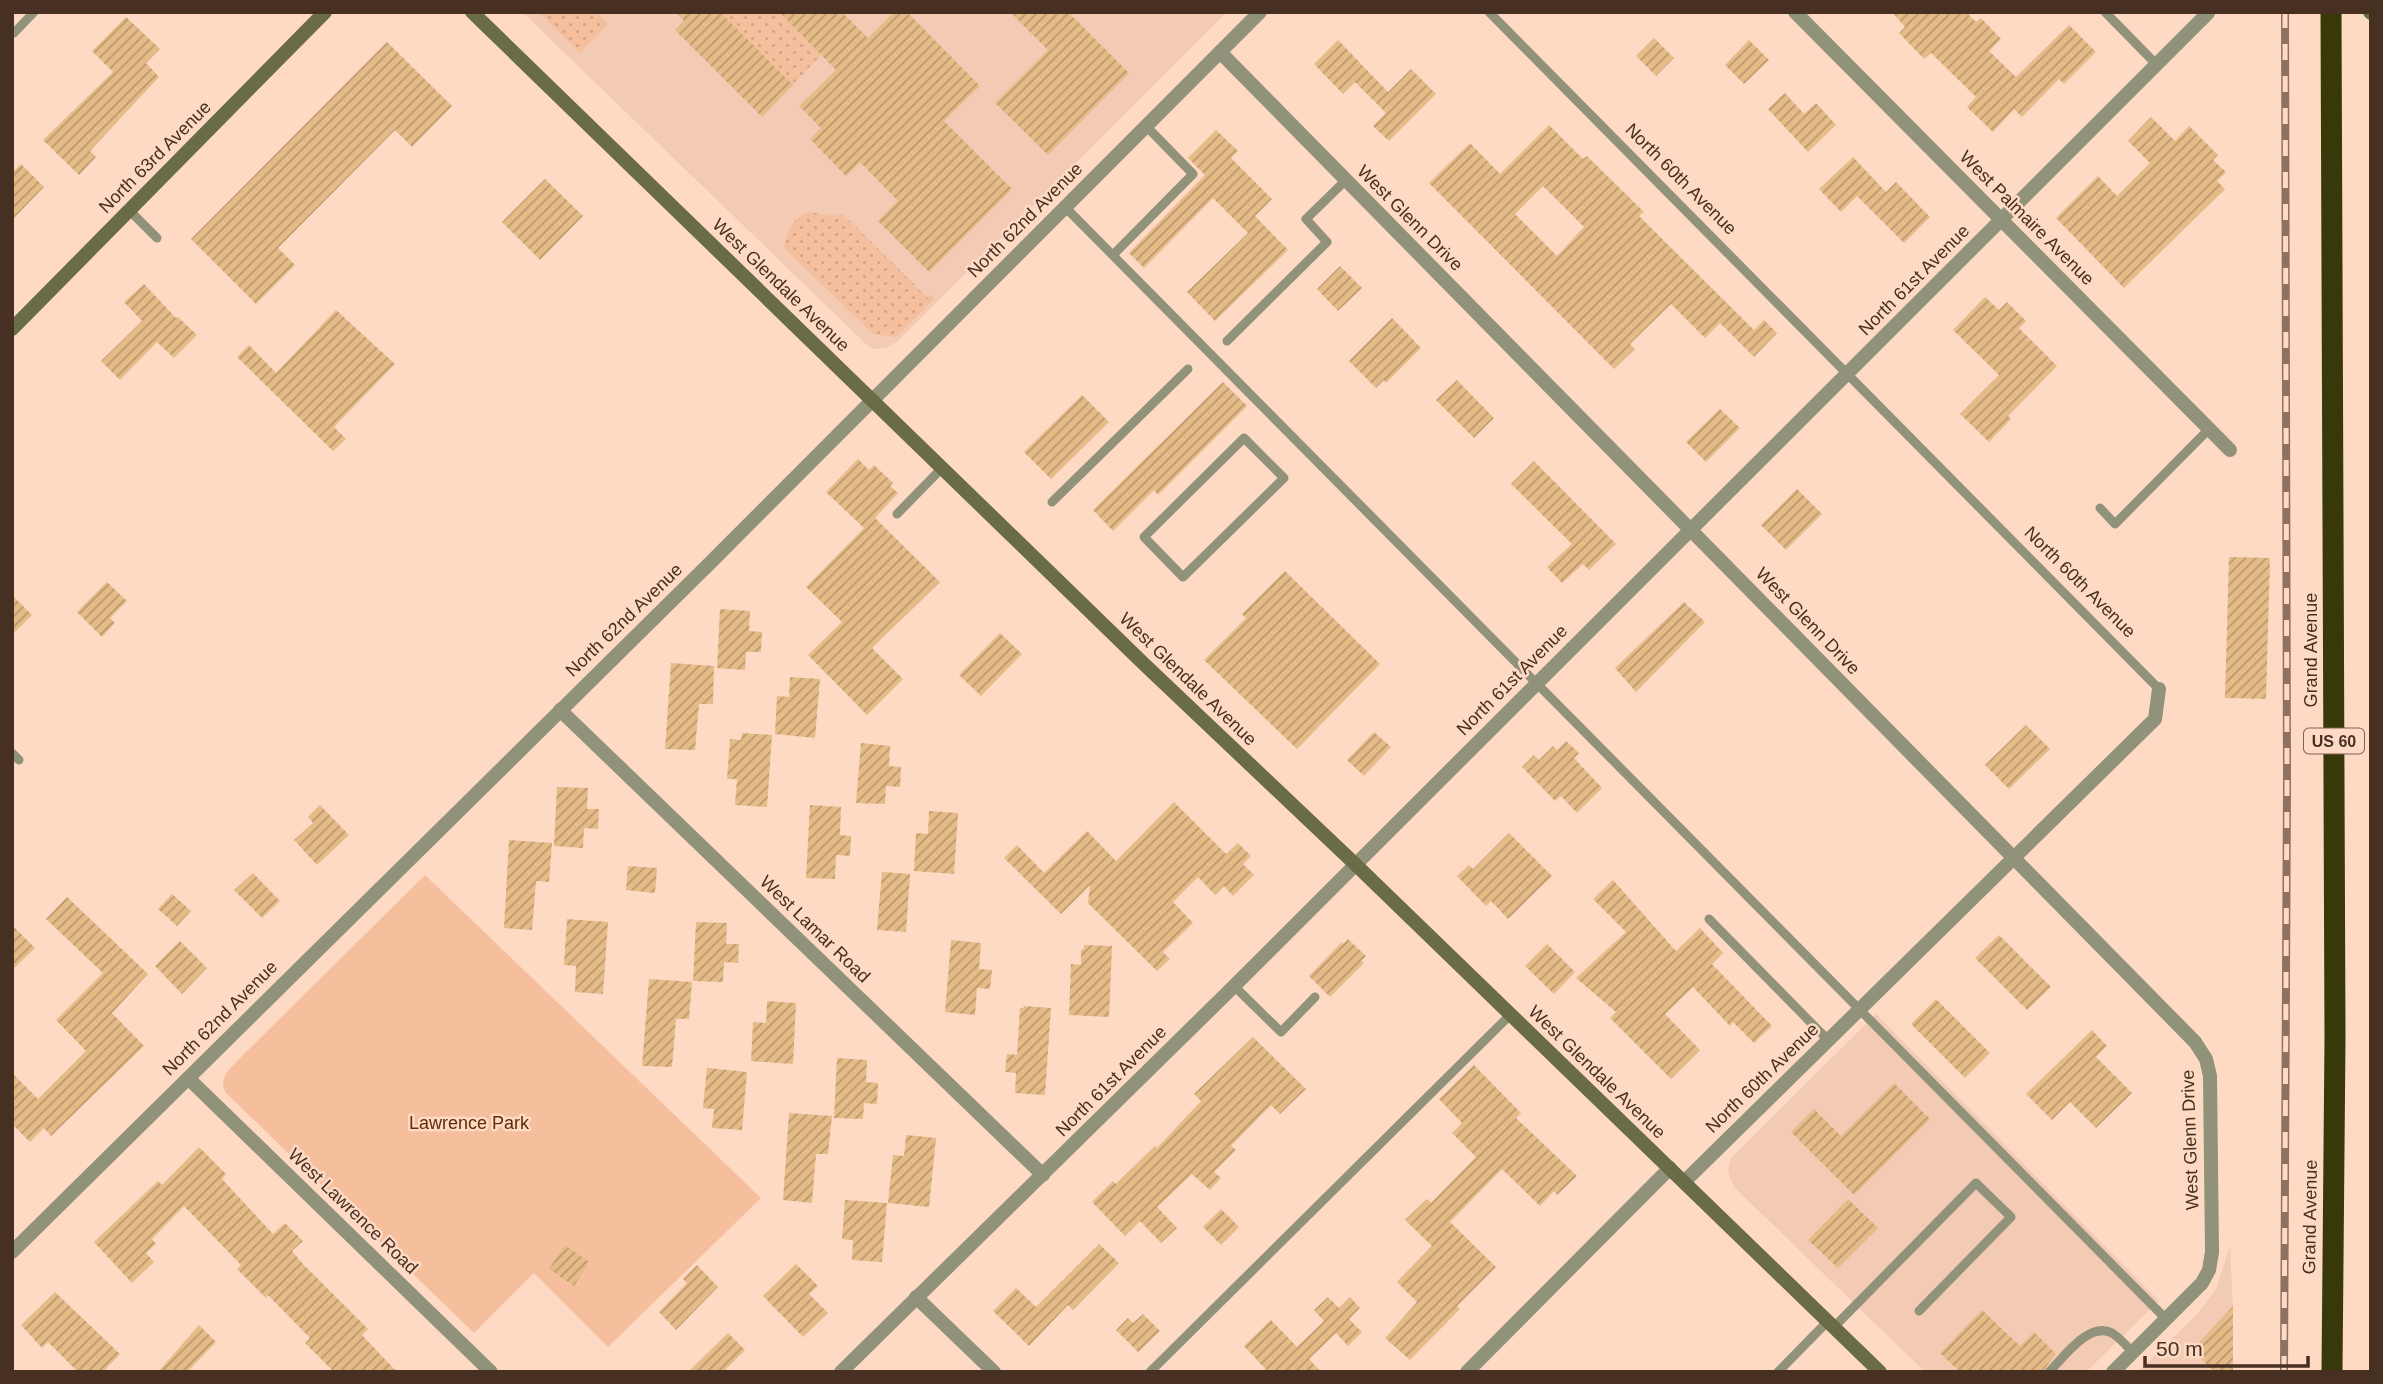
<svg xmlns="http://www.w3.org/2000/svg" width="2383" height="1384" viewBox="0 0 2383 1384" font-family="Arial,sans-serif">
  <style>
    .built { fill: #f3cbb4 }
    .grass { fill: url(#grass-dots) }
    .park { fill: #f5be9d }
    .building { fill: url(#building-hatch); fill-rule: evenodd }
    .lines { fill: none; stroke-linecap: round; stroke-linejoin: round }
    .lane { stroke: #909279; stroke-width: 9 }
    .street { stroke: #909279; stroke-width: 14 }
    .secondary { stroke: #696c46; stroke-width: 14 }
    .highway { stroke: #373909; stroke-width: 21 }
    .rail-casing { stroke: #8e7160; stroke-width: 8 }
    .rail { stroke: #fedac5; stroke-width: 5; stroke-dasharray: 16; stroke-linecap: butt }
    .labels { text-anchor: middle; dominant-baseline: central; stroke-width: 5; stroke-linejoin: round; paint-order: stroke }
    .shield { fill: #fedac5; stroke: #7e6252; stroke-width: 2 }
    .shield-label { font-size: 16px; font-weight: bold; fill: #472f21 }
    .street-label { font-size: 18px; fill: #472f21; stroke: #fedac5 }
    .park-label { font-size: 18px; fill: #602c04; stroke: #fedac5 }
  </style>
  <defs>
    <pattern id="grass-dots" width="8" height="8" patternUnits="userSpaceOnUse" patternTransform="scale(1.75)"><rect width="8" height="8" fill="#f5be9d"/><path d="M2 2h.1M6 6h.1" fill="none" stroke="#d3a487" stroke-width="1.8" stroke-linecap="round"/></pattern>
    <pattern id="building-hatch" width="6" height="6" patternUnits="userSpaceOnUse" patternTransform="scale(1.75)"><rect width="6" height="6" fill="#e5bb87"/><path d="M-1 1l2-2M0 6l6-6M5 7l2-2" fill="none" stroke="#bb986e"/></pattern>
  </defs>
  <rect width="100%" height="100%" fill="#fedac5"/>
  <!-- built -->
  <g class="built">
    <polygon points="522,12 1227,12 897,342 886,348 874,349 868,346"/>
    <polygon points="1876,1014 2159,1301 2086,1372 1925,1372 1735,1188 1730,1179 1728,1168 1732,1157"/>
    <polygon points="2230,1246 2233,1306 2233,1372 2138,1372 2198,1313 2216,1289"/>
  </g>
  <!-- grass -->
  <g class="grass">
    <polygon points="538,12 602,12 599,15 608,24 580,53"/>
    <polygon points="720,12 779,12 821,55 793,85"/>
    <path d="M809 212 832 216 843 214 928 298 932 295 935 298 896 337 873 334 784 248C787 231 792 218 809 212Z"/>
  </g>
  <!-- park -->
  <path class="park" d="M425 875 761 1198 608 1347 534 1273 474 1333 226 1093C217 1078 231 1068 241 1057Z"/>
  <!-- building -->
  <g class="building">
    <polygon points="676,12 720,12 793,85 762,117 675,30 684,21"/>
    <polygon points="779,12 842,12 868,38 894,12 907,12 980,86 944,121 1012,189 929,272 878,221 898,201 860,162 846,176 810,139 821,128 799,106 836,70"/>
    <polygon points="1010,12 1068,12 1129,73 1048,155 995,103 1048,50"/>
    <polygon points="1892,12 1966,12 1976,22 1981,18 2001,39 1989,51 2016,77 2069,25 2096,52 2064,84 2059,79 2022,117 2014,109 1993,132 1967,107 1976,97 1931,53 1924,59 1899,33 1905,27"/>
    <polygon points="126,17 160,49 146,63 159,77 90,151 96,157 79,175 43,140 113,72 92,51"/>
    <polygon points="1654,38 1674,58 1656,76 1636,56"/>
    <polygon points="1338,40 1388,92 1411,69 1436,94 1389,141 1373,126 1386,113 1355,82 1343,94 1314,64"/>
    <polygon points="1749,40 1769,60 1744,84 1725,65"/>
    <polygon points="387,42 452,106 412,147 395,130 278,248 295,265 256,304 191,239"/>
    <polygon points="1785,93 1804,114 1816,103 1836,125 1808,152 1768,109"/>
    <polygon points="2151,117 2175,141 2189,126 2218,155 2213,160 2226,172 2217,181 2225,189 2124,288 2056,218 2098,176 2117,196 2150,163 2128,141"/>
    <path d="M1549 125 1583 159 1587 156 1644 212 1639 216 1754 330 1764 320 1777 333 1754 357 1720 323 1705 338 1671 304 1630 344 1635 349 1614 369 1429 183 1470 143 1500 174ZM1543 186 1584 227 1557 256 1515 214Z"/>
    <polygon points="1216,130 1238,151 1231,158 1272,199 1255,216 1288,250 1215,321 1187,292 1248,233 1213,198 1144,268 1129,253 1205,175 1188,158"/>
    <polygon points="1853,157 1886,192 1896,182 1930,217 1904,243 1857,196 1841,212 1819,189"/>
    <polygon points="21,164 44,187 12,220 12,173"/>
    <polygon points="545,179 583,216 540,260 502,222"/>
    <polygon points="1340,266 1362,288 1338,311 1317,289"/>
    <polygon points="144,284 176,318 178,317 197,335 174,358 157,342 120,380 101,361 142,321 124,302"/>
    <polygon points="1985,297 1999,310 2007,302 2026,321 2019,328 2057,366 2008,416 2011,419 1989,442 1960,414 1999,375 1953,330"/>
    <polygon points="336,310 395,364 334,427 346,439 333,451 237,357 249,345 276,373"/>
    <polygon points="1392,318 1421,348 1386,383 1384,380 1376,388 1349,361"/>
    <polygon points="1457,380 1494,418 1474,438 1436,400"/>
    <polygon points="1223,382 1247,406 1158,495 1154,490 1113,531 1093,510"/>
    <polygon points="1082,395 1109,422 1051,479 1024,452"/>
    <polygon points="1720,409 1740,428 1706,462 1686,442"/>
    <polygon points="858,459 869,470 874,465 893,483 890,486 898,493 875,518 940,582 872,648 903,679 867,715 808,655 842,622 806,587 864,528 826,492"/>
    <polygon points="1534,461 1616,544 1589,570 1583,564 1562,583 1547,567 1572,544 1511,484"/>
    <polygon points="1797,489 1822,514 1786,550 1761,525"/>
    <polygon points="2229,557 2270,558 2266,699 2225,698"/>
    <polygon points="1285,571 1380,664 1297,749 1204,660 1246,618 1242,614"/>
    <polygon points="107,582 127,601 110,618 115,623 102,637 77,612"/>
    <polygon points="12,595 32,615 12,635"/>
    <polygon points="1684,602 1705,622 1636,692 1615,668"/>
    <polygon points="720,609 750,611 749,631 762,632 761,652 746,652 745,670 717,668"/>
    <polygon points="1000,633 1022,654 981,696 959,675"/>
    <polygon points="671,663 714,666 713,704 699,704 695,750 665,749"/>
    <polygon points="790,677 820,679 815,738 775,734 777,696 789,697"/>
    <polygon points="2026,725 2050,749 2009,789 1985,765"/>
    <polygon points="1374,732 1391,747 1364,776 1347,760"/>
    <polygon points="742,733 772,735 767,807 735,805 737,779 727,779 730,739 741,740"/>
    <polygon points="1566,741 1579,753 1574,758 1602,788 1577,813 1561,796 1555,801 1522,767 1534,755 1539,760 1553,746 1557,750"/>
    <polygon points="861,743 890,746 889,766 901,767 900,787 886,786 885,804 856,803"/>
    <polygon points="557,787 588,788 587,809 599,809 598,829 584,828 583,848 554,846"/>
    <polygon points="1174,802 1226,854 1238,843 1251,856 1243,864 1254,875 1233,896 1224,886 1215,895 1198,877 1173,902 1193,923 1163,952 1170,959 1157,971 1088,903 1090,885 1061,914 1004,858 1017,845 1044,873 1087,831 1116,861"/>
    <polygon points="320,805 349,835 317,865 294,840 313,823 308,817"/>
    <polygon points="810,805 841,807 840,835 851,836 850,856 836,855 835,879 806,878"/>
    <polygon points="929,811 958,813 954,874 914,871 916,833 928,834"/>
    <polygon points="1509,833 1552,876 1508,919 1491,901 1486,906 1457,876 1469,865 1473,869"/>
    <polygon points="509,840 552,843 549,882 536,881 532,930 504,928"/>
    <polygon points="628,866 657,868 655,893 626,890"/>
    <polygon points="882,872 910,874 906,932 877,930"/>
    <polygon points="253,873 280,901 262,918 234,890"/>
    <polygon points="1613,880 1676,951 1700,928 1723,953 1712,964 1772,1026 1754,1043 1733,1022 1730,1026 1693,987 1665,1014 1700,1050 1671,1079 1610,1018 1616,1012 1576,978 1626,932 1593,899"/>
    <polygon points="172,894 191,911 177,926 158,909"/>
    <polygon points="67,897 148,974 112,1013 144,1046 51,1136 44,1128 30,1142 12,1124 12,1073 38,1099 86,1051 56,1020 103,973 46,919"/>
    <polygon points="567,919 608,922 603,994 575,992 576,966 564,965"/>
    <polygon points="696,922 727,923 726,944 739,944 738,963 724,962 723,982 693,981"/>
    <polygon points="12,925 35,948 12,970"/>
    <polygon points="1999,935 2051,987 2027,1010 1975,958"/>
    <polygon points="1348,939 1366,956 1361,961 1364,963 1330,997 1309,976 1342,942 1343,944"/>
    <polygon points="951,940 981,943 979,969 992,970 990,989 977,988 975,1015 945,1012"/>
    <polygon points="180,941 207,968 182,994 155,966"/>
    <polygon points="1547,944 1575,972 1554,994 1525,966"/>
    <polygon points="1084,945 1112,946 1109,1017 1069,1015 1071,964 1081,965 1081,950 1084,949"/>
    <polygon points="649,979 692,982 689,1019 676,1019 672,1067 642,1066"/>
    <polygon points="1936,999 1990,1053 1965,1078 1911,1024"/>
    <polygon points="767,1001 796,1003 793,1064 751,1061 753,1022 766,1023"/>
    <polygon points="1024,1006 1051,1008 1045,1095 1015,1093 1016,1073 1005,1072 1007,1054 1017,1055 1020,1008 1023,1008"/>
    <polygon points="2092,1030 2107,1046 2096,1057 2132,1093 2096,1128 2070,1102 2052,1120 2026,1094"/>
    <polygon points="1253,1037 1306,1089 1280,1114 1271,1105 1231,1146 1236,1150 1214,1172 1221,1178 1210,1190 1192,1174 1157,1207 1177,1228 1161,1243 1140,1221 1125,1236 1092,1202 1113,1181 1116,1184 1155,1146 1157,1148 1201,1101 1194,1094"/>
    <polygon points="837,1058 867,1060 866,1082 878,1083 877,1104 864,1103 863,1119 834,1118"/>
    <polygon points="1474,1065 1521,1113 1516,1118 1577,1176 1557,1195 1554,1191 1540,1206 1502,1169 1450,1222 1496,1267 1457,1306 1460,1309 1410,1360 1385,1338 1417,1302 1397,1282 1432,1246 1405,1220 1427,1199 1431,1203 1476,1157 1452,1133 1462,1123 1439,1099"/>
    <polygon points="707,1068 747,1072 742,1130 712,1128 714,1109 703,1108"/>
    <polygon points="1894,1083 1930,1119 1854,1195 1791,1132 1814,1109 1841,1136"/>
    <polygon points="789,1113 832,1116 828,1154 816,1154 812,1203 783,1200"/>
    <polygon points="906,1135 936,1138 929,1207 888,1203 893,1155 904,1156"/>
    <polygon points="199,1147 226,1174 222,1179 273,1234 285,1223 303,1241 292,1251 302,1263 368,1329 362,1335 397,1372 334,1372 305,1343 310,1338 268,1295 266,1298 237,1269 241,1265 184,1206 152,1239 156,1244 146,1253 154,1262 132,1283 94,1242 158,1181 162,1185"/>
    <polygon points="1848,1199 1878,1228 1838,1268 1808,1240"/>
    <polygon points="845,1200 887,1203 882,1262 852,1260 853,1240 842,1239"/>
    <polygon points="1221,1209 1239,1227 1221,1245 1203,1227"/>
    <polygon points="1099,1244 1119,1263 1073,1310 1068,1305 1029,1346 993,1311 1016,1288 1036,1307"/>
    <polygon points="565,1245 589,1262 574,1286 549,1269"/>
    <polygon points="796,1264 818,1286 809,1294 828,1313 803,1337 763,1296"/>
    <polygon points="697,1265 718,1287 676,1330 659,1312 687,1283 683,1279"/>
    <polygon points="55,1292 120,1354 103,1372 78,1372 48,1342 42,1348 21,1325"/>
    <polygon points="1328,1297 1339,1308 1350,1297 1360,1308 1349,1319 1362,1332 1348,1346 1336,1333 1309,1359 1321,1372 1268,1372 1244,1346 1271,1320 1297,1347 1324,1321 1314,1310"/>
    <polygon points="2233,1306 2233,1372 2215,1372 2192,1350"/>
    <polygon points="1982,1310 2020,1346 2034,1332 2056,1354 2042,1372 1960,1372 1940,1353"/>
    <polygon points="1143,1314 1160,1331 1138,1352 1116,1330 1128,1318 1133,1323"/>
    <polygon points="199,1325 216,1342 187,1372 158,1372"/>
    <polygon points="728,1333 745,1350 723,1372 688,1372"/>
  </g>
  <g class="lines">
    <!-- lane -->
    <g class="lane">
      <polyline points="1489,12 2159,689"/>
      <polyline points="2105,12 2157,65"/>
      <polyline points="14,33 34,12"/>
      <polyline points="1065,207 2167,1320"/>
      <polyline points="130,211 157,238"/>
      <polyline points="1113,255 1193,174 1146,126"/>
      <polyline points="1227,341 1327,242 1306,219 1346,180"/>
      <polygon points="1244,438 1284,478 1183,577 1144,537"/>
      <polyline points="1052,502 1188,369"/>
      <polyline points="2100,508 2115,524 2209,429"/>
      <polyline points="897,514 942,468"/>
      <polyline points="12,753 19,760"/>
      <polyline points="1709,919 1828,1040"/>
      <polyline points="1234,986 1281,1032 1315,997"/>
      <polyline points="1834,1327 1976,1183 2011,1217 1919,1311"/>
      <polyline points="1150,1372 1510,1015"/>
      <polyline points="1778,1372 1828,1321"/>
      <path d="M2049 1372C2064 1357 2089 1321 2112 1333 2120 1338 2127 1346 2133 1353"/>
    </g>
    <!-- street -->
    <g class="street">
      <polyline points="1795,12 2230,450"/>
      <polyline points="1220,52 2195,1042 2206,1059 2210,1076 2212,1252 2209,1270 2202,1283 2113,1372"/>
      <polyline points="560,710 1043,1175"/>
      <polyline points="188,1078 491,1372"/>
      <polyline points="1684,1182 2155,719 2159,689"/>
      <polyline points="12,1252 710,563 1260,12"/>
      <polyline points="916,1297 994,1372"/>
      <polyline points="841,1372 1223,997 2208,13"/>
      <polyline points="1467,1372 1670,1168"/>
    </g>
    <!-- secondary -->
    <g class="secondary">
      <polyline points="472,12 1145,665 1355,864 1880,1372"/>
      <polyline points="2370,12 2371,13"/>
      <polyline points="12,329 325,12"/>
    </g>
    <!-- highway -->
    <polyline class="highway" points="2331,12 2335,1038 2332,1372"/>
    <defs>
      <polyline id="rail" points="2284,1372 2287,783 2285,12"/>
    </defs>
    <!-- rail casing -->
    <use href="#rail" class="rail-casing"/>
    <!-- rail -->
    <use href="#rail" class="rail"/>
  </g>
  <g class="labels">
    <!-- shield labels -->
    <rect class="shield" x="2304" y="728.5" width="60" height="25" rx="5"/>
    <g class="shield-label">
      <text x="2334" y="741">US 60</text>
    </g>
    <!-- street labels -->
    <g class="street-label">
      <text transform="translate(155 157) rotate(-45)">North 63rd Avenue</text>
      <text transform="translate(1681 179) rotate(45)">North 60th Avenue</text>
      <text transform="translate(1410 218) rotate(45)">West Glenn Drive</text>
      <text transform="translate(2027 218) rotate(45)">West Palmaire Avenue</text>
      <text transform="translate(1025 220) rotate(-45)">North 62nd Avenue</text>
      <text transform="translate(1914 280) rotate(-45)">North 61st Avenue</text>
      <text transform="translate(781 285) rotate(44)">West Glendale Avenue</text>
      <text transform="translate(2080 582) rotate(45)">North 60th Avenue</text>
      <text transform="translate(624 620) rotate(-44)">North 62nd Avenue</text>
      <text transform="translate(1808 621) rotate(46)">West Glenn Drive</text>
      <text transform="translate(2311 650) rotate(-90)">Grand Avenue</text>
      <text transform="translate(1188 679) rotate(44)">West Glendale Avenue</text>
      <text transform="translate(1512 680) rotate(-45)">North 61st Avenue</text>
      <text transform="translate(815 929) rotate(44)">West Lamar Road</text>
      <text transform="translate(220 1018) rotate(-45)">North 62nd Avenue</text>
      <text transform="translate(1597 1072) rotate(44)">West Glendale Avenue</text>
      <text transform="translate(1762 1078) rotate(-44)">North 60th Avenue</text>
      <text transform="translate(1111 1081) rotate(-45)">North 61st Avenue</text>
      <text transform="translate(2190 1140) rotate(-92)">West Glenn Drive</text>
      <text transform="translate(353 1211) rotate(44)">West Lawrence Road</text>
      <text transform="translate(2310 1217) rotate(-89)">Grand Avenue</text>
    </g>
    <!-- park labels -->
    <g class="park-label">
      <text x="469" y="1123">Lawrence Park</text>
    </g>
  </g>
  <!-- border -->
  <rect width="2383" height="1384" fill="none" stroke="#472f21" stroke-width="28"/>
  <!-- scale -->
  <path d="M2145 1356v10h163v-10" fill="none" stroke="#472f21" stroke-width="3.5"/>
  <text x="2156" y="1356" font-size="21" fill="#472f21" stroke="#fedac5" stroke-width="5" paint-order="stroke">50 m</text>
</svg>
